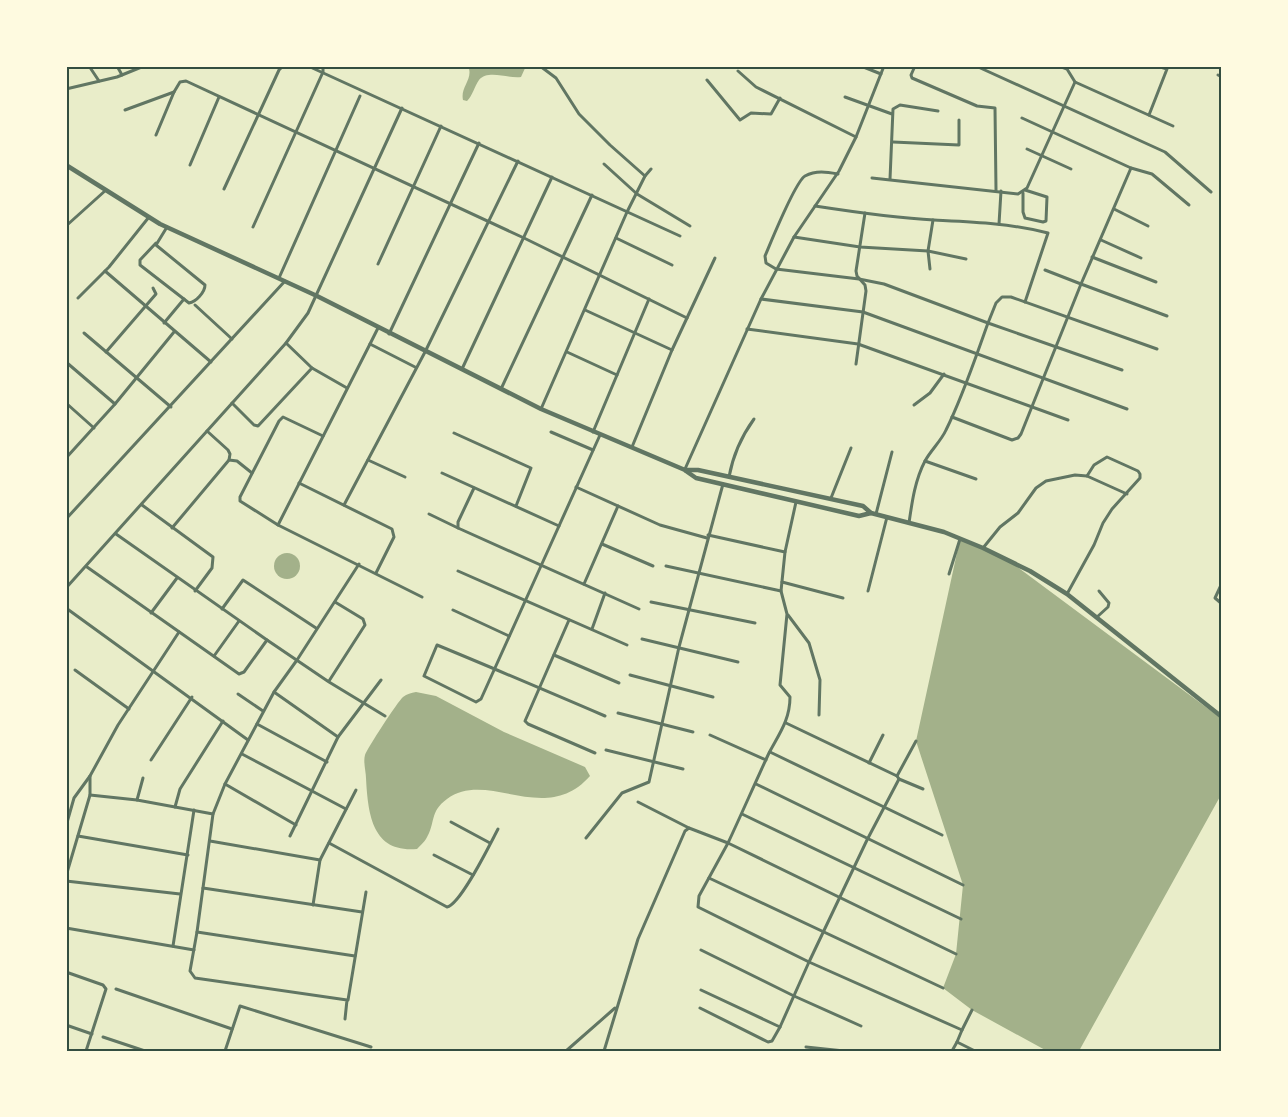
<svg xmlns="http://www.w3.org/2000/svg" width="1288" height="1117" viewBox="0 0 1288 1117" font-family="Literata,serif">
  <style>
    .water { fill: #a3b18a }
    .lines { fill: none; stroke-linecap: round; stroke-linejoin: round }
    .minor { stroke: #617663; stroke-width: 3 }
    .tertiary { stroke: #617663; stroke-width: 4.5 }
    .neatline { fill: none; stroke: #344e41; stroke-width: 2 }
  </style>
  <rect width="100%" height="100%" fill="#e9edc9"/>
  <!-- water -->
  <g class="water">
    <path d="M468 66H526L521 77C509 79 488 69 479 80 474 87 473 95 467 101L463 100C460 87 474 79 468 66Z"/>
    <polygon points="960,539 1008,560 1222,719 1222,793 1079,1051 1047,1051 972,1010 943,988 956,954 963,885 916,741"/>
    <circle cx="287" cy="566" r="13"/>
    <path d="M416 692 436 696 504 732 585 767 590 776C545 827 488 769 447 799 429 812 436 823 426 839 424 842 420 846 417 849 372 853 368 814 366 778 366 772 363 762 365 755 367 749 398 701 403 697 407 694 411 693 416 692Z"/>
  </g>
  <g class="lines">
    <!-- minor -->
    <g class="minor">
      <polyline points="89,66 99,81"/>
      <polyline points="117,66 122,75"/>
      <polyline points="308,66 680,236"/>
      <polyline points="540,66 556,78 579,114 610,145 645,176"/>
      <polyline points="861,66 881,74"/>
      <polyline points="915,66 911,75 912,78 977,106 995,108 996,190"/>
      <polyline points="976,66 1165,152 1211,192"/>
      <polyline points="1059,66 1067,69 1075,82 1173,126"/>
      <polyline points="738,71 756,87 856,137"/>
      <polyline points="1218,75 1222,77"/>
      <polyline points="707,80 740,120 751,113 771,114 780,98"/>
      <polyline points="66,89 117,77 144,66"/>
      <polyline points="845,97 892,114"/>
      <polyline points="125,110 174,92"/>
      <polyline points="1149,115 1167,69 1157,66"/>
      <polyline points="1022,118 1131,168 1081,284 1167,316"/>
      <polyline points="156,135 174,92 180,82 186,81 524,238 687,318"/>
      <polyline points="893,142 959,145 959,120"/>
      <polyline points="1027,149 1071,169"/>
      <polyline points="604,164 637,194 690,226"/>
      <polyline points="190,165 219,97"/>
      <polyline points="1131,168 1152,174 1189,205"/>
      <path d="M838 174C827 172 816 170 805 176 795 182 771 242 765 256L766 263 776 269 859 279 884 284 988 323C975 359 963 396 946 430 941 441 931 450 925 461 915 480 912 502 909 523"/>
      <polyline points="872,178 1018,194 1027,188 1075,82"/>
      <polyline points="890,179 893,109 900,105 938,111"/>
      <polyline points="224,189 279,70 283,66"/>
      <polyline points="1023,193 1023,212 1025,218 1043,222 1046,221 1047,197 1025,190"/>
      <path d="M815 206C854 212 894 218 934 220 974 222 1008 223 1048 233L1025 302"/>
      <polyline points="1114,209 1148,226"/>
      <polyline points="999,224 1001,191"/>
      <polyline points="66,226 106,190"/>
      <polyline points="253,227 323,72 323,66"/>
      <polyline points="794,237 860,247 928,251 966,259"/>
      <polyline points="616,238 672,265"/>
      <polyline points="1101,240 1141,258"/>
      <path d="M156 243 140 260V265L189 303C196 302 205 292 205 285L156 245 167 227"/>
      <polyline points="1092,257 1156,282"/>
      <polyline points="378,264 441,126"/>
      <polyline points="930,269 928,251 933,220"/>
      <polyline points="105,271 211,362"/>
      <polyline points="279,278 360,96"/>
      <polyline points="78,298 109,267 149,217"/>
      <polyline points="761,299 863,312 1127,409"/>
      <polyline points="195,305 232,339"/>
      <polyline points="585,310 672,350"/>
      <polyline points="164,323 184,299"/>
      <polyline points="747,329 858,344 1068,420"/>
      <polyline points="84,333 171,407"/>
      <polyline points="389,334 479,143"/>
      <polyline points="370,344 378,328"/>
      <polyline points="106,352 156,294 153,288"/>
      <polyline points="567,352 617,375"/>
      <polyline points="66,362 115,404"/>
      <polyline points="856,364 866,291 865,285 857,276 856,271 865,213"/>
      <polyline points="312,368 347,388"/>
      <polyline points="462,369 552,177"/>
      <polyline points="1122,370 988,323 996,303 1002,297 1011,297 1157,349"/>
      <polyline points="501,389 592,195"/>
      <polyline points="66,403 94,428"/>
      <polyline points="232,403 254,425 258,426 312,368 286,343"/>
      <polyline points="914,405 930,393 944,374"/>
      <polyline points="541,409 627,212 645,176 651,169"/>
      <polyline points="952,417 1012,440 1018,438 1021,434 1081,284 1045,270"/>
      <polyline points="551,432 593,450"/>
      <polyline points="593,432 649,299"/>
      <polyline points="454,433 531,468 516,506"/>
      <path d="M600 435C560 523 521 611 481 699L476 702 424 676 437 645C493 668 549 692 605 716"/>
      <polyline points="323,436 283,417 279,421 240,497 240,501 278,525 422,597"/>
      <polyline points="632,447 672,350 715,258"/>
      <polyline points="66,458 115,404 174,332"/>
      <polyline points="229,460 237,461 252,473"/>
      <polyline points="368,460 405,477"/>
      <polyline points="925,461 976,479"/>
      <polyline points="685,469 761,299 794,237 839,171 856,137 884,66"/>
      <polyline points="442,473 559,526"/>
      <path d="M729 477C733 455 741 437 754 419"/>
      <polyline points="299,483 392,529 394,537 376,573"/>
      <polyline points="576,487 660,525 707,538"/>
      <polyline points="474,488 458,522 458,528 639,609"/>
      <polyline points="831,498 851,448"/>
      <polyline points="142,505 213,557 212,568 195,591"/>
      <polyline points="344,505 425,352 518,161"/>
      <polyline points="429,514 458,528"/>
      <polyline points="876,514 892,452"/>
      <polyline points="66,519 285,281"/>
      <polyline points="278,525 370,344 415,367"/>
      <polyline points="172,528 229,460 230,454 228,450 207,431"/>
      <polyline points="116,534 267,640 329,682 385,716"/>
      <polyline points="708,535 785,552"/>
      <polyline points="602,544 653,566"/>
      <polyline points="983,548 1000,527 1018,513 1036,488 1046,481 1075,475 1087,476 1127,494"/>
      <polyline points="666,566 781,591"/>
      <polyline points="87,567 239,674 244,672 267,640"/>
      <polyline points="458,571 627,645"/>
      <polyline points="949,574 960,539"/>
      <polyline points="782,582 843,598"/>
      <polyline points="1222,583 1215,598 1222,604"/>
      <polyline points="584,584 618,506"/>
      <polyline points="66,588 286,343 308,313 402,108"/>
      <polyline points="868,591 887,517"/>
      <polyline points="1067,594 1094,545 1103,523 1112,509 1140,478 1140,474 1138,471 1107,457 1094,465 1087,476"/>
      <polyline points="651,602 755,623"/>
      <polyline points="66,608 248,740"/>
      <polyline points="222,609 243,580 316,628"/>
      <polyline points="453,610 509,636"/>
      <polyline points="151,613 177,578"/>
      <polyline points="788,615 809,643 820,680 819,715"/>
      <polyline points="1097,617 1108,607 1109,603 1099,591"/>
      <polyline points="569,620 525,721 528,724 595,753"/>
      <polyline points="592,629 605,593"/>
      <polyline points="642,639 738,662"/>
      <polyline points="554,655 619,683"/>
      <polyline points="214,656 239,621"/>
      <polyline points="75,670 129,709"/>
      <polyline points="630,675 713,697"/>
      <polyline points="329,681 365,625 363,619 335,602"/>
      <polyline points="274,692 338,737"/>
      <polyline points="238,694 263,711"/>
      <polyline points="618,713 693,732"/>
      <polyline points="786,723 897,776 899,779 867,840 809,962 962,1030 957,1042 975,1051"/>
      <polyline points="257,724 327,762"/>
      <polyline points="710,735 766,760"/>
      <polyline points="606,750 683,769"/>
      <polyline points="770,752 942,835"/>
      <polyline points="242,754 346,809"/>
      <polyline points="151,760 192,697"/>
      <polyline points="869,763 883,735"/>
      <polyline points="897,776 916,741"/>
      <polyline points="143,778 137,800 213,814"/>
      <polyline points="899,779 923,789"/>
      <polyline points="225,784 296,825"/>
      <polyline points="756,784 963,885"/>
      <polyline points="90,795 137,800"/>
      <polyline points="638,802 689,828"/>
      <polyline points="175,807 180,789 223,721"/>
      <polyline points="742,814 961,919"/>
      <polyline points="451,822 490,843"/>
      <polyline points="66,826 74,798 90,776 118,725 179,632"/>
      <polyline points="78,836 188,855"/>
      <polyline points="290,836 338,737 381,680"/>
      <polyline points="586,838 622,793 649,782 679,647 723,484"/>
      <polyline points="210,841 320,860"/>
      <path d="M329 843 447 907C461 904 490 844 498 829"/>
      <polyline points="434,855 473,875"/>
      <polyline points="66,876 90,795 90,776"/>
      <polyline points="709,878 943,988"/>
      <polyline points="66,881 180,894"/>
      <polyline points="203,888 362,912"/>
      <polyline points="313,905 320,860 356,790"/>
      <polyline points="66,928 194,950"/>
      <polyline points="197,932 190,971 195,978 347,1000 345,1019"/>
      <polyline points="173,946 194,810"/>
      <polyline points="701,950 794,996 861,1026"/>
      <polyline points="355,956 197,932 213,814 225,784 274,692 297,660 359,564"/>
      <polyline points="66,972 103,985 106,989 86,1051"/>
      <polyline points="116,989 232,1029"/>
      <polyline points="701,990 780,1027"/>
      <polyline points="348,1000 366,892"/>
      <polyline points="700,1008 768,1042 772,1041 780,1027 809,962 698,907 699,896 728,843 956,954"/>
      <polyline points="66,1025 92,1034"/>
      <polyline points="962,1030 972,1010"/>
      <polyline points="103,1037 145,1051"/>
      <polyline points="806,1047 844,1051"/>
      <polyline points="225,1051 240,1006 371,1047"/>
      <polyline points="566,1051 615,1008"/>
      <path d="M604 1051 638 939 685 831 689 828 728 843C742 813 755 783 769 753 779 734 790 720 790 697L780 685 787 614 781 591 785 552 796 502"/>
      <polyline points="952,1051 957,1042"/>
    </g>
    <!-- tertiary -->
    <g class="tertiary">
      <polyline points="66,165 160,224 317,296 541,409 685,470 698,470 863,506 871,513 944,532 983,548 1030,571 1067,594 1222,717"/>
      <polyline points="686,471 696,478 859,516 871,513"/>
    </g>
  </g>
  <!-- border -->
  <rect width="1288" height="1117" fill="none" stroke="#fefae0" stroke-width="135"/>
  <rect x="68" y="68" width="1152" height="982" class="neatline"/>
</svg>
